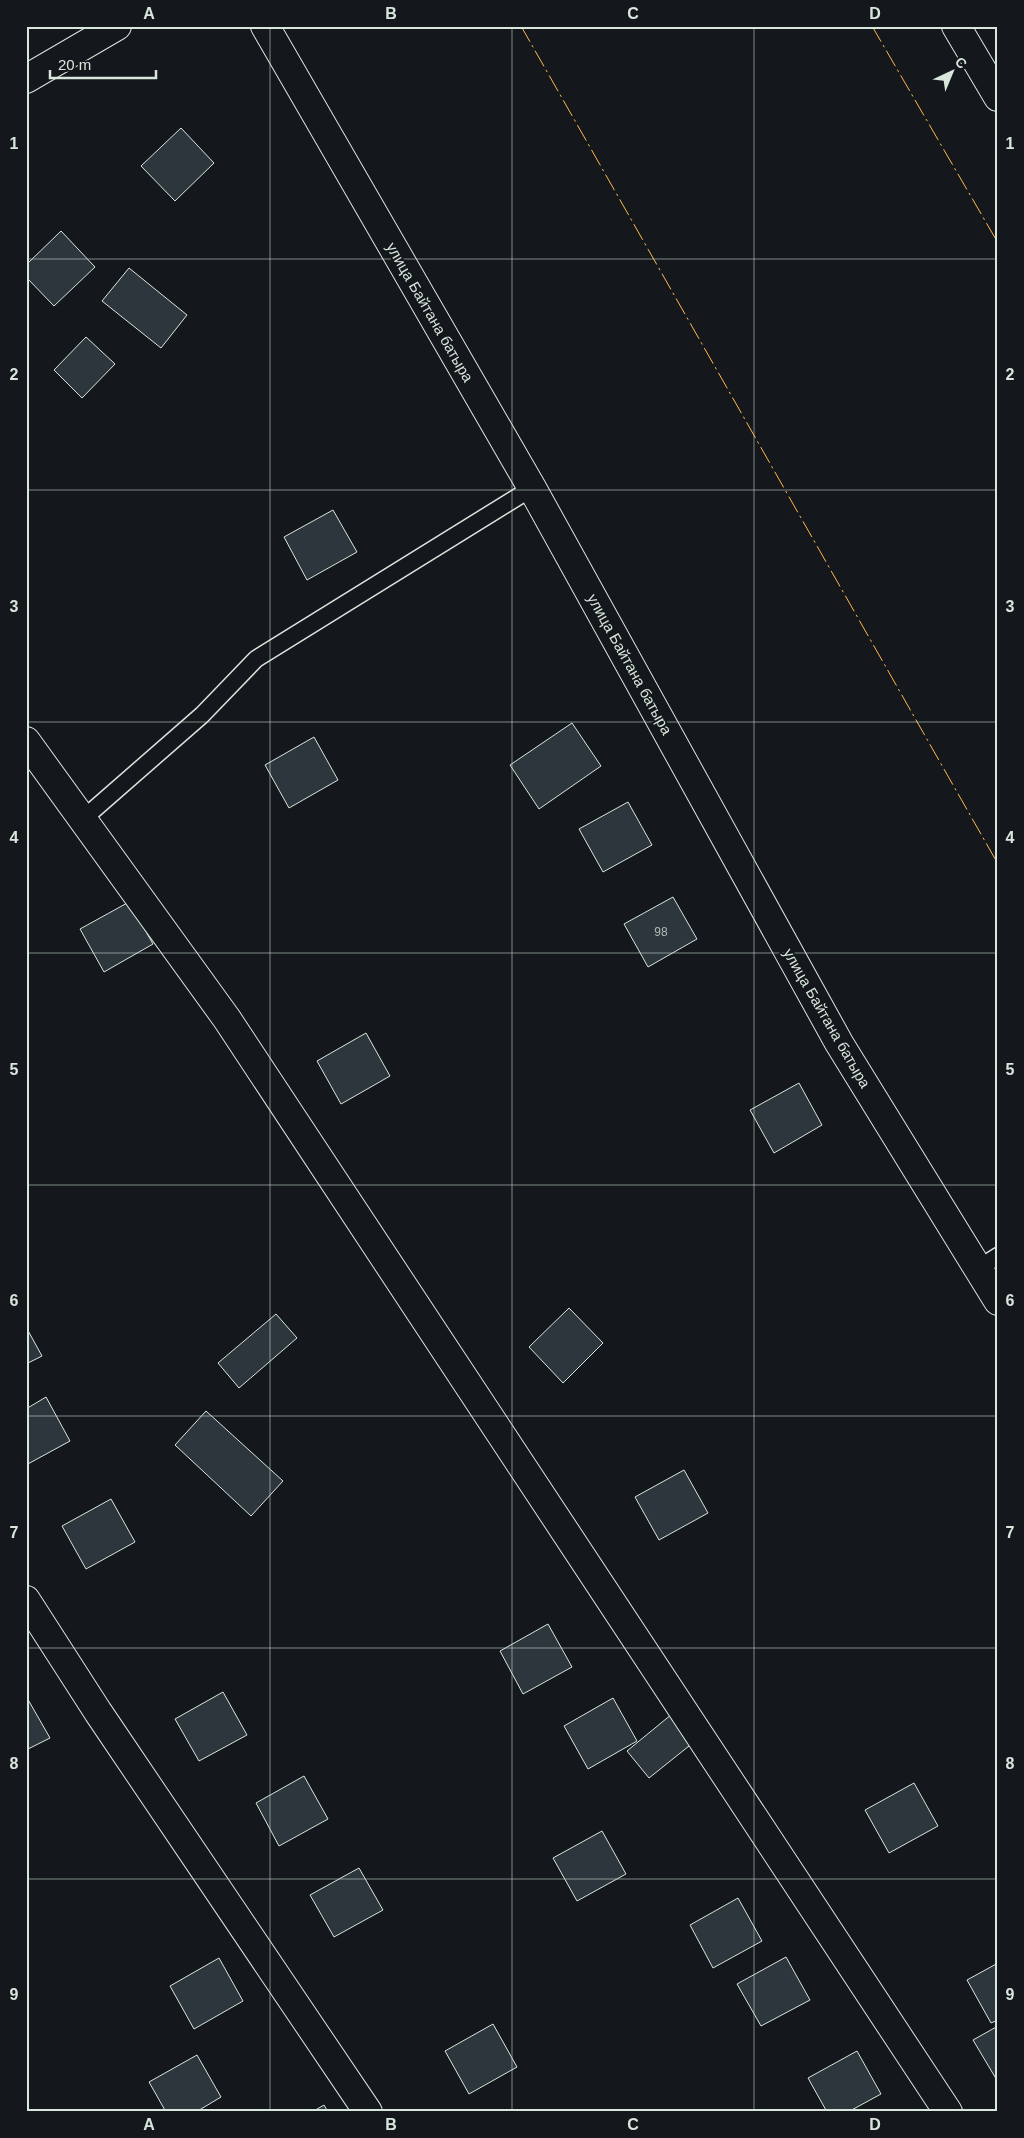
<svg xmlns="http://www.w3.org/2000/svg" width="1024" height="2138" viewBox="0 0 1024 2138" font-family="Arial,sans-serif">
  <style>
    .building { fill: #2c363c; stroke: #d8e6dc }
    .lines { fill: none; stroke-linecap: round; stroke-linejoin: round }
    .lane-casing { stroke: #d8e6dc; stroke-width: 19 }
    .street-casing { stroke: #d8e6dc; stroke-width: 30 }
    .secondary-casing { stroke: #d8e6dc; stroke-width: 30 }
    .lane { stroke: #14181c; stroke-width: 16 }
    .street { stroke: #14181c; stroke-width: 28 }
    .secondary { stroke: #14181c; stroke-width: 28 }
    .power { stroke: #ffb74d; stroke-width: 1; stroke-dasharray: 18 4 2.5 4; stroke-linecap: butt }
    .grid { fill: none; stroke: #d8e6dc; stroke-width: 1; stroke-opacity: 0.55 }
    .labels { text-anchor: middle; dominant-baseline: central; stroke-width: 4; stroke-linejoin: round; paint-order: stroke }
    .number-label { font-size: 12px; fill: #adbab4 }
    .street-label { font-size: 15px; fill: #d8e6dc; stroke: #14181c }
    .neatline { fill: none; stroke: #d8e6dc; stroke-width: 2 }
    .grid-label { font-size: 16px; text-anchor: middle; font-weight: bold; fill: #d8e6dc }
  </style>
  <rect width="100%" height="100%" fill="#14181c"/>
  <!-- building -->
  <g class="building">
    <polygon points="181,128 214,163 175,201 141,166"/>
    <polygon points="61,231 95,267 54,306 26,277 26,265"/>
    <polygon points="129,268 187,315 161,348 102,301"/>
    <polygon points="86,337 115,364 82,398 54,370"/>
    <polygon points="333,510 357,552 307,580 284,537"/>
    <polygon points="572,723 601,766 539,809 510,765"/>
    <polygon points="314,737 338,780 289,808 265,765"/>
    <polygon points="628,802 652,845 603,872 579,829"/>
    <polygon points="673,897 697,939 648,967 624,924"/>
    <polygon points="129,902 153,944 104,972 80,929"/>
    <polygon points="366,1033 390,1076 341,1104 317,1061"/>
    <polygon points="799,1083 822,1125 774,1153 750,1110"/>
    <polygon points="569,1308 603,1343 563,1383 529,1347"/>
    <polygon points="276,1314 297,1338 239,1388 218,1363"/>
    <polygon points="26,1327 42,1356 26,1364"/>
    <polygon points="46,1397 70,1441 26,1465 26,1409"/>
    <polygon points="206,1411 283,1481 251,1516 175,1445"/>
    <polygon points="684,1470 708,1513 659,1540 635,1497"/>
    <polygon points="111,1499 135,1542 86,1569 62,1526"/>
    <polygon points="548,1624 572,1667 523,1694 500,1651"/>
    <polygon points="223,1692 247,1735 199,1761 175,1719"/>
    <polygon points="26,1696 50,1738 26,1750"/>
    <polygon points="613,1698 637,1741 588,1769 564,1726"/>
    <polygon points="672,1714 694,1742 649,1778 627,1751"/>
    <polygon points="304,1776 328,1819 279,1846 256,1803"/>
    <polygon points="914,1783 938,1826 889,1853 865,1810"/>
    <polygon points="602,1831 626,1874 577,1901 553,1858"/>
    <polygon points="359,1868 383,1910 334,1937 310,1895"/>
    <polygon points="738,1898 762,1941 713,1968 690,1925"/>
    <polygon points="786,1957 810,2000 761,2026 737,1984"/>
    <polygon points="219,1958 243,2001 194,2029 170,1986"/>
    <polygon points="998,1963 998,2020 991,2023 967,1980"/>
    <polygon points="493,2024 517,2067 469,2094 445,2051"/>
    <polygon points="998,2026 998,2082 973,2040"/>
    <polygon points="857,2051 881,2094 848,2112 827,2112 808,2078"/>
    <polygon points="197,2055 221,2097 196,2112 166,2112 149,2082"/>
    <polygon points="324,2105 328,2112 312,2112"/>
  </g>
  <g class="lines">
    <defs>
      <g id="lane">
        <polyline points="83,819 202,715 256,659 532,488"/>
        <polyline points="979,1268 998,1256"/>
      </g>
      <g id="street">
        <polyline points="265,26 532,488 839,1043 998,1301"/>
        <polyline points="26,79 117,26"/>
        <polyline points="26,741 227,1019 948,2112"/>
        <polyline points="26,1600 98,1712 368,2112"/>
      </g>
      <polyline id="secondary" points="956,26 998,97"/>
    </defs>
    <!-- lane casing -->
    <use href="#lane" class="lane-casing"/>
    <!-- street casing -->
    <use href="#street" class="street-casing"/>
    <!-- secondary casing -->
    <use href="#secondary" class="secondary-casing"/>
    <!-- lane -->
    <use href="#lane" class="lane"/>
    <!-- street -->
    <use href="#street" class="street"/>
    <!-- secondary -->
    <use href="#secondary" class="secondary"/>
    <!-- power -->
    <g class="power">
      <polyline points="521,26 998,864"/>
      <polyline points="872,26 998,243"/>
    </g>
  </g>
  <!-- grid -->
  <path class="grid" d="M270 26V2112M512 26V2112M754 26V2112M26 259H998M26 490H998M26 722H998M26 953H998M26 1185H998M26 1416H998M26 1648H998M26 1879H998"/>
  <g class="labels">
    <!-- number labels -->
    <g class="number-label">
      <text x="661" y="932">98</text>
    </g>
    <!-- street labels -->
    <g class="street-label">
      <text transform="translate(430 312) rotate(60)">улица Байтана батыра</text>
      <text transform="translate(630 664) rotate(61)">улица Байтана батыра</text>
      <text transform="translate(827 1018) rotate(60)">улица Байтана батыра</text>
    </g>
  </g>
  <!-- border -->
  <rect width="1024" height="2138" fill="none" stroke="#14181c" stroke-width="55"/>
  <!-- north arrow -->
  <g transform="translate(952 72) rotate(44)" stroke="#14181c" stroke-width="4" paint-order="stroke">
  <path d="M0-4L9 19L0 12L-9 19Z" fill="#d8e6dc"/>
  <text y="-8" font-size="14" font-weight="bold" text-anchor="middle" fill="#d8e6dc">С</text>
  </g>
  <!-- scale -->
  <path d="M50 70v8h106v-8" fill="none" stroke="#d8e6dc" stroke-width="2.5"/>
  <text x="58" y="70" font-size="15" fill="#d8e6dc" stroke="#14181c" stroke-width="4" paint-order="stroke">20 m</text>
  <rect x="28" y="28" width="968" height="2082" class="neatline"/>
  <g class="grid-label">
    <text x="149" y="19">A</text>
    <text x="391" y="19">B</text>
    <text x="633" y="19">C</text>
    <text x="875" y="19">D</text>
    <text x="14" y="149">1</text>
    <text x="1010" y="149">1</text>
    <text x="14" y="380">2</text>
    <text x="1010" y="380">2</text>
    <text x="14" y="612">3</text>
    <text x="1010" y="612">3</text>
    <text x="14" y="843">4</text>
    <text x="1010" y="843">4</text>
    <text x="14" y="1075">5</text>
    <text x="1010" y="1075">5</text>
    <text x="14" y="1306">6</text>
    <text x="1010" y="1306">6</text>
    <text x="14" y="1538">7</text>
    <text x="1010" y="1538">7</text>
    <text x="14" y="1769">8</text>
    <text x="1010" y="1769">8</text>
    <text x="14" y="2000">9</text>
    <text x="1010" y="2000">9</text>
    <text x="149" y="2130">A</text>
    <text x="391" y="2130">B</text>
    <text x="633" y="2130">C</text>
    <text x="875" y="2130">D</text>
  </g>
</svg>
